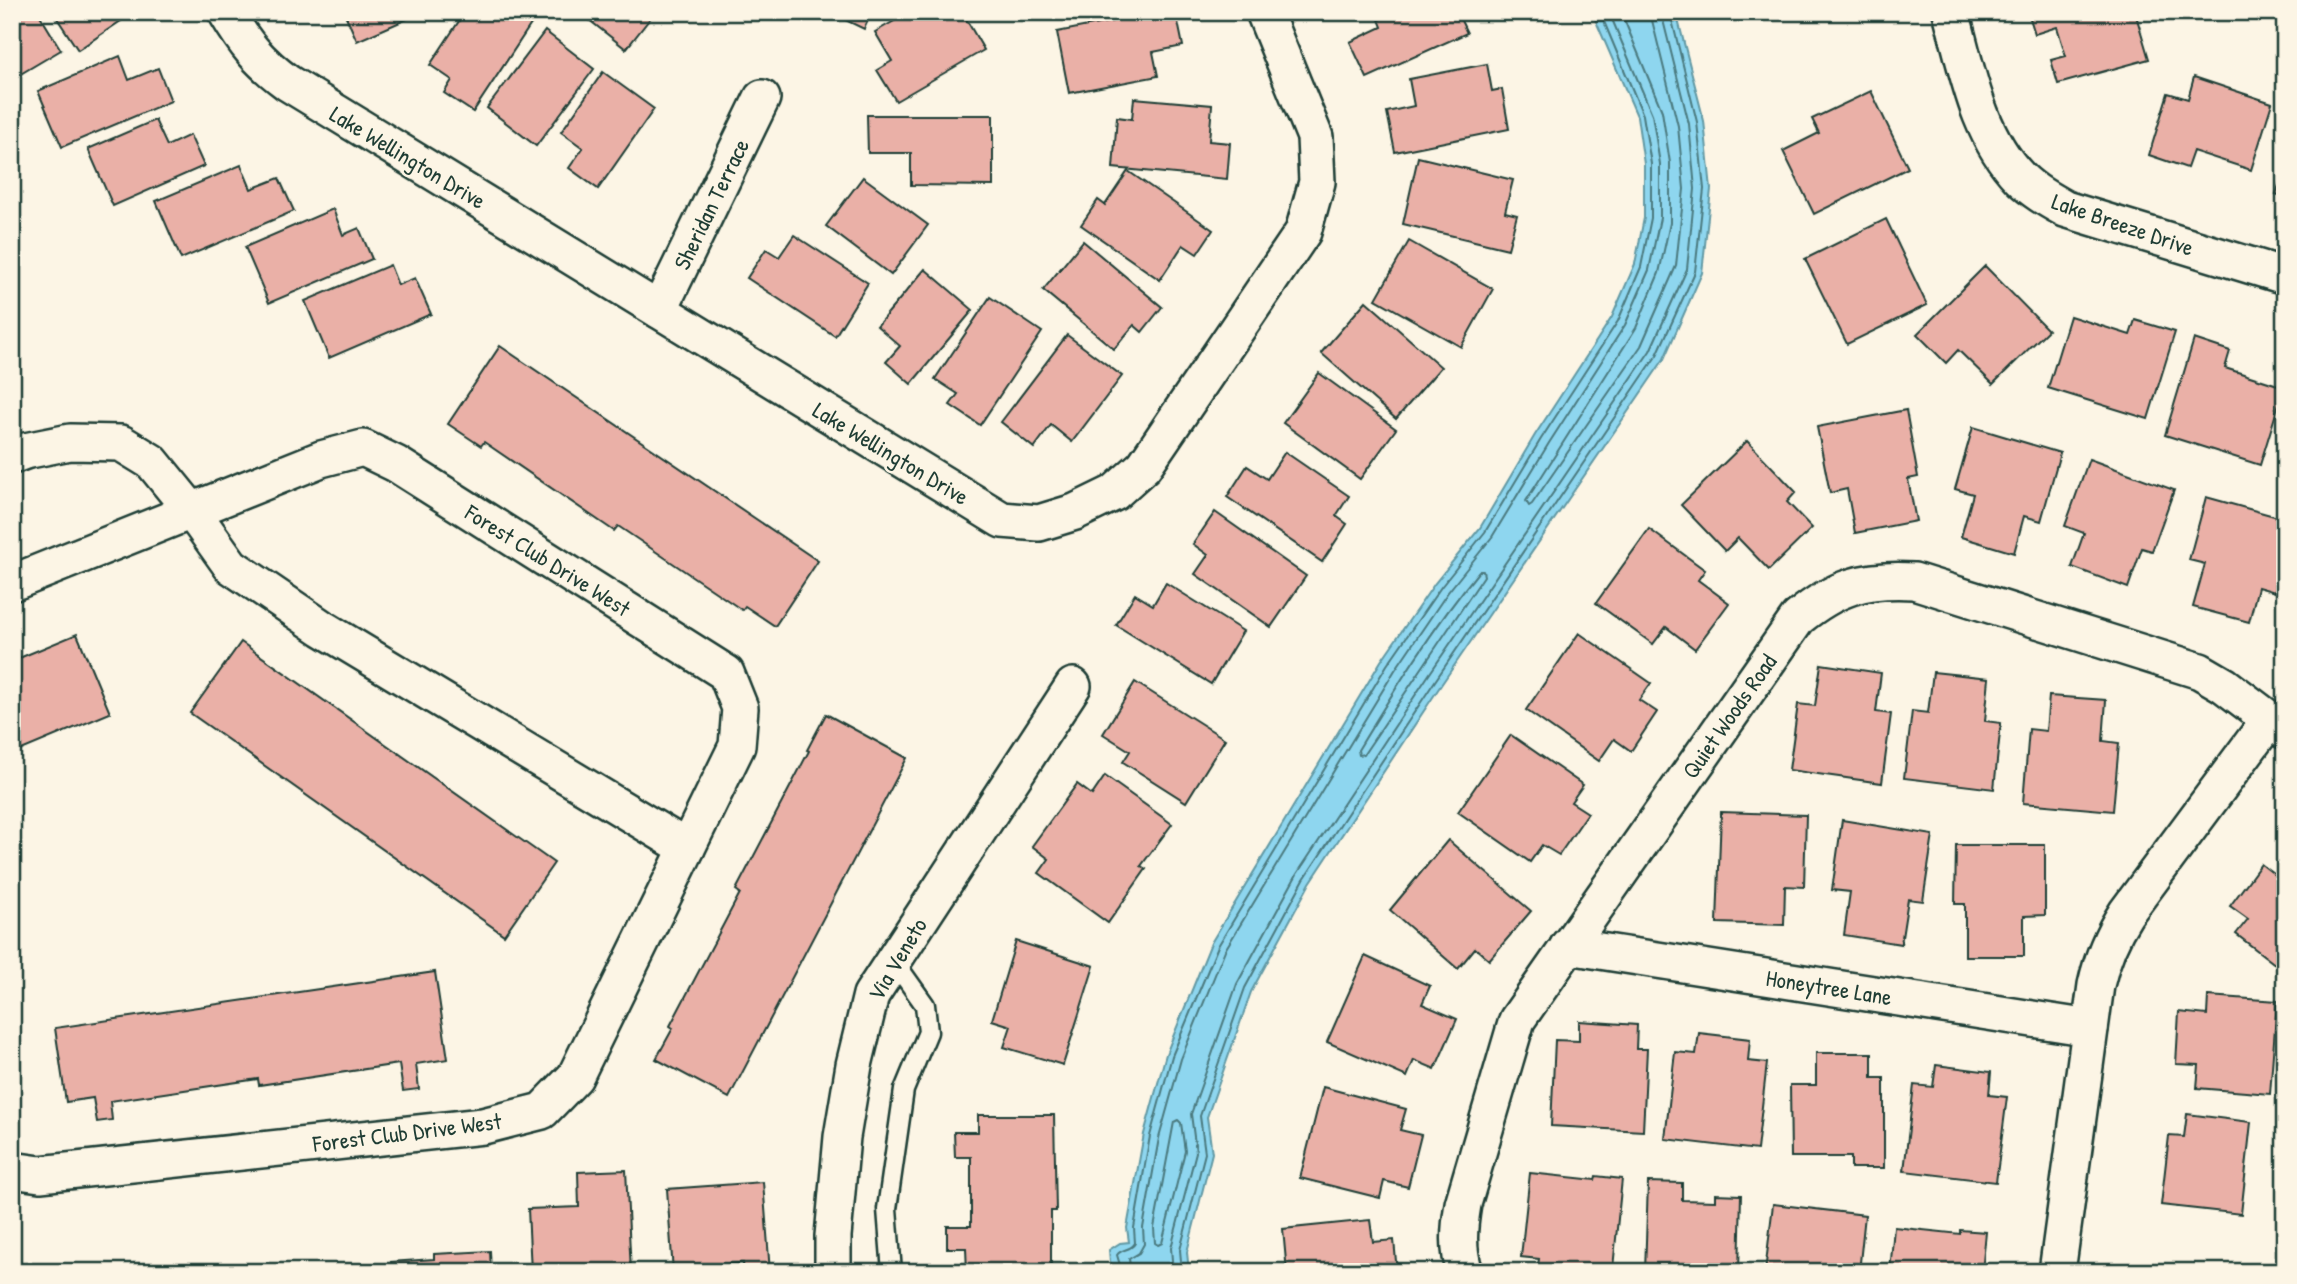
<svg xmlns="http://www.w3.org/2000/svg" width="2297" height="1284" viewBox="0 0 2297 1284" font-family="'Patrick Hand',sans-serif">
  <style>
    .water { fill: #8ed6ef; stroke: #6299a4; stroke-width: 2 }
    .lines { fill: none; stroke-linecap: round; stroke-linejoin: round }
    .shore { stroke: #4b7a7f; stroke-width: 2 }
    .building { fill: #eab0a7; stroke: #1f3d34; stroke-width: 2 }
    .lane-casing { stroke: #1f3d34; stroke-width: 23 }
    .street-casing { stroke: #1f3d34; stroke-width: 40 }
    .lane { stroke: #fcf5e5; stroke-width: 18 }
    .street { stroke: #fcf5e5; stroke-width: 35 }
    .labels { text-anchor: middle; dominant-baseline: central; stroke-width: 5; stroke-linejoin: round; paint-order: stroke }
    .street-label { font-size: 23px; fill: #1f3d34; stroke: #fcf5e5 }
  </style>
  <rect width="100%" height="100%" fill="#fcf5e5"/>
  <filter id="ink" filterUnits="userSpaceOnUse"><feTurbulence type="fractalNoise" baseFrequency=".0143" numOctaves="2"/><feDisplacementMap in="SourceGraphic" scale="14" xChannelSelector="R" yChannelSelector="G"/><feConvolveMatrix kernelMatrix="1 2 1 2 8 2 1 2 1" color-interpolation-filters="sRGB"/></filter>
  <g filter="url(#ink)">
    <!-- water -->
    <polygon class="water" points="1592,12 1676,12 1704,121 1711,189 1702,273 1664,359 1441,685 1310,883 1251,992 1207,1117 1212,1153 1187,1252 1189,1272 1117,1272 1110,1262 1109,1250 1120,1243 1129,1242 1127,1228 1144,1134 1166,1054 1211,943 1381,661 1435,583 1480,528 1535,435 1612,317 1635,264 1644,218 1644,164 1637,116"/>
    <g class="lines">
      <!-- shore -->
      <g class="shore">
        <polyline points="1621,12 1662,111 1670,163 1670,223 1659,273 1636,328 1526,501 1529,506 1532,504 1641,346 1676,266 1684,189 1678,126 1650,12"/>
        <path d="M1479 571H1483L1484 576 1364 754 1359 755 1358 750C1395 689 1433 627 1479 571Z"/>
        <polygon points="1178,1120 1181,1123 1185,1151 1162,1243 1158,1245 1155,1243 1154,1228 1174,1122"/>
        <path d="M1122 1272 1117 1255C1122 1248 1131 1251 1135 1243L1134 1228 1150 1136 1172 1056 1218 946 1387 665 1441 587 1485 532 1541 439 1618 321 1641 267 1651 218V164L1643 115 1600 12"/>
        <polyline points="1131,1272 1129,1259 1139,1253 1144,1244 1143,1228 1159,1138 1181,1059 1225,950 1395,670 1448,592 1492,537 1549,443 1625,325 1649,270 1660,218 1660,164 1652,114 1609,12"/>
        <polyline points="1173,1272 1171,1248 1196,1152 1191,1114 1237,984 1297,874 1428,676 1650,351 1687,269 1695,189 1689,124 1661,12"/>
        <polyline points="1182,1272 1180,1250 1205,1153 1200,1116 1245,988 1304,879 1435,681 1657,355 1695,272 1704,189 1697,122 1670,12"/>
      </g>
    </g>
    <!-- building -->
    <g class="building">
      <polygon points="12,12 38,12 61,50 12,79"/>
      <polygon points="53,12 134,12 78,50"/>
      <polygon points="344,12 423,12 357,41"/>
      <polygon points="465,12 539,12 473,112 444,93 452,80 430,65"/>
      <polygon points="579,12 647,12 652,16 626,49"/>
      <polygon points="829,12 872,12 864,29"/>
      <polygon points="910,12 975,12 966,19 984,50 896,101 877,70 892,61 875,32"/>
      <polygon points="1160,12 1176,12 1183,46 1153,52 1158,76 1069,93 1057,32"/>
      <polygon points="1376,12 1457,12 1467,33 1367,78 1350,42 1382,27"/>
      <polygon points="2028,12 2135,12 2149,59 2058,84 2051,60 2066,56 2057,27 2035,34"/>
      <polygon points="545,31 594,69 536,146 487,108"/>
      <polygon points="120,56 129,80 158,68 171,101 62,147 38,91"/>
      <polygon points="1487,64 1492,91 1502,89 1509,129 1395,152 1387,112 1414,106 1409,79"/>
      <polygon points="603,72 654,109 598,189 569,168 583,148 561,132"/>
      <polygon points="2194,77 2272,103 2251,170 2193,151 2187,168 2149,155 2168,93 2188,99"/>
      <polygon points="1871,91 1908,168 1814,214 1783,151 1819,133 1812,119"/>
      <polygon points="1134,98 1212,105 1209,141 1230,143 1227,179 1113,168 1117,117 1132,119"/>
      <polygon points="867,115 993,115 993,186 911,185 911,153 868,153"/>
      <polygon points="155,120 167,146 190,135 204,166 113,206 88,149"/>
      <polygon points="1418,157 1513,180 1505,212 1517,215 1508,249 1403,224"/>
      <polygon points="241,165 251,189 279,178 294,211 181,259 156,201"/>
      <polygon points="2285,167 2285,197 2276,194"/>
      <polygon points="1128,171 1213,230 1197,254 1183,245 1160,280 1081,225 1098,200 1105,205"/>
      <polygon points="863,177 928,225 891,275 826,226"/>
      <polygon points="333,209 343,235 359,228 372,259 269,303 245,247"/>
      <polygon points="1886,219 1927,305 1847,344 1805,259"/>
      <polygon points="794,235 868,283 835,336 747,278 766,249 779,257"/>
      <polygon points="1083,241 1162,307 1142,332 1134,325 1114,349 1043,290"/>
      <polygon points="1409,241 1493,289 1461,347 1376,299"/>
      <polygon points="390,265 398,285 415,278 431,314 329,358 305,301"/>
      <polygon points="1985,266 2048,330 1993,384 1958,350 1946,363 1917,334"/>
      <polygon points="925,269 973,310 911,384 886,362 900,346 877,326"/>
      <polygon points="990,297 1042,332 980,425 950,405 958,394 935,379"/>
      <polygon points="1366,301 1441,367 1396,419 1321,353"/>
      <polygon points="2070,316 2130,335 2135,320 2175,332 2148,419 2048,388"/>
      <polygon points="1067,335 1122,376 1072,442 1051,425 1034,448 1001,422"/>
      <polygon points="2194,339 2230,351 2225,368 2284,387 2260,465 2165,435"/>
      <polygon points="500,346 818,561 775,626 745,606 742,610 618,526 614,531 484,442 481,446 448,424"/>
      <polygon points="1319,373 1396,429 1360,479 1283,423"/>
      <polygon points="1906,410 1918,477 1908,479 1916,521 1855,533 1847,489 1830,493 1817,427"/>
      <polygon points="1973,427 2060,453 2041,521 2024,516 2014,553 1961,537 1973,494 1955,489"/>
      <polygon points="1747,441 1796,492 1787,502 1812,528 1769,570 1738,538 1725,551 1681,505"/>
      <polygon points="1285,452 1349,496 1336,516 1347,524 1322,562 1227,497 1247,466 1267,479"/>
      <polygon points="2089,459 2174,490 2152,551 2142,548 2128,588 2072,567 2084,533 2065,526"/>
      <polygon points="2206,497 2285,519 2285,555 2275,592 2258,587 2249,622 2193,607 2205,564 2189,560"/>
      <polygon points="1215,512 1306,576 1271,627 1195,574 1208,555 1193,544"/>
      <polygon points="1649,529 1705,570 1698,580 1729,603 1695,649 1666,627 1653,644 1596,603"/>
      <polygon points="1166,583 1243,631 1211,684 1116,625 1135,594 1153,605"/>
      <polygon points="1579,633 1651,683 1639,700 1657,712 1631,751 1614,739 1599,761 1526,710"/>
      <polygon points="77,634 110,713 12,754 12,661"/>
      <polygon points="241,642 554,863 504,935 190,713"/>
      <polygon points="1821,664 1881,673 1876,712 1891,714 1882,783 1789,770 1798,704 1815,706"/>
      <polygon points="1933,672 1989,678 1985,721 2001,723 1994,789 1904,778 1912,711 1928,713"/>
      <polygon points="1135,682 1225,739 1186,802 1123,762 1130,751 1103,734"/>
      <polygon points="2049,696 2106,700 2103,741 2119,743 2113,811 2023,803 2029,729 2046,731"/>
      <polygon points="826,714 907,758 729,1098 656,1059 673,1028 670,1026 740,893 736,890 809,751 807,750"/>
      <polygon points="1511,735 1583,785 1571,802 1588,813 1559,855 1542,845 1530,862 1458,812"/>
      <polygon points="1105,776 1172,824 1141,866 1146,869 1108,923 1039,873 1049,859 1032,846 1077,784 1092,795"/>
      <polygon points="1721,812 1806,815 1804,887 1785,886 1784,925 1717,923"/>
      <polygon points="1842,820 1933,835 1923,901 1908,899 1901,944 1844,935 1850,892 1832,890"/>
      <polygon points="1448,840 1531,911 1489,960 1475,948 1458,969 1390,910"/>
      <polygon points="1956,845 2045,845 2045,915 2024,916 2024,956 1965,956 1965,904 1955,904"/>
      <polygon points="2261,864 2278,877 2285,868 2285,972 2236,934 2248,919 2230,906"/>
      <polygon points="1016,941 1094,966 1063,1065 1004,1047 1011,1026 992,1020"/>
      <polygon points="1365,956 1430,986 1422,1004 1457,1019 1435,1069 1414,1060 1407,1077 1327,1042"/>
      <polygon points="435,972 448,1059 416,1064 419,1089 403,1091 399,1064 259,1085 258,1079 110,1101 112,1120 97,1122 93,1098 66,1102 55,1028"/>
      <polygon points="2208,996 2277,1001 2270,1094 2197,1088 2199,1065 2176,1064 2179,1012 2207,1015"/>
      <polygon points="1579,1021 1637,1025 1636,1049 1647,1049 1643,1131 1551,1126 1555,1040 1579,1041"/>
      <polygon points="1699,1033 1750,1039 1748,1061 1767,1063 1757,1150 1665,1139 1675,1052 1696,1054"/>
      <polygon points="1816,1053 1872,1053 1872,1078 1884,1078 1884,1168 1851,1168 1851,1157 1791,1157 1790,1085 1816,1085"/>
      <polygon points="1936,1065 1991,1072 1989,1095 2007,1097 1996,1182 1904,1171 1914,1085 1933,1087"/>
      <polygon points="1323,1087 1406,1109 1400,1130 1421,1135 1408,1187 1384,1181 1380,1198 1300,1178"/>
      <polygon points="2187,1114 2251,1122 2241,1214 2161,1205 2169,1136 2184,1137"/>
      <polygon points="978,1115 1054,1115 1056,1211 1051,1211 1051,1271 967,1272 966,1248 947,1248 947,1226 971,1226 971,1157 955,1157 954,1132 978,1132"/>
      <polygon points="626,1170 631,1272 531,1272 528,1209 579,1207 578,1172"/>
      <polygon points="1530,1173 1595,1180 1596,1176 1622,1179 1613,1268 1592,1266 1591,1272 1537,1272 1539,1259 1521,1257"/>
      <polygon points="763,1182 770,1272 744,1272 743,1263 696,1266 696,1272 673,1272 667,1189"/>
      <polygon points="1648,1182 1682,1183 1682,1200 1715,1201 1715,1194 1741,1195 1739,1272 1645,1272"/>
      <polygon points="1773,1204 1865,1215 1859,1272 1765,1272"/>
      <polygon points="1370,1220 1373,1242 1394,1240 1397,1272 1287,1272 1283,1229"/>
      <polygon points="1894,1227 1960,1234 1960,1230 1986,1232 1982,1272 1890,1272"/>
      <polygon points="490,1251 491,1272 392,1272 391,1262 434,1259 434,1254"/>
    </g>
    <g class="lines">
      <defs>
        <polyline id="lane" points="892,1272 887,1209 904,1090 928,1032 925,1005 893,960"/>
        <g id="street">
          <path d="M226 12C245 44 258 61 288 83L1002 520 1039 523 1075 512 1114 493 1144 466 1303 232 1317 182 1315 137 1264 12"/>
          <path d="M1951 12C1967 69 1977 134 2020 178 2033 191 2049 200 2065 209L2285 276"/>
          <polyline points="659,310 762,98"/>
          <polyline points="12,456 25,451 70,442 121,443 152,462 191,510 231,566 322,628 687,848"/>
          <polyline points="12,583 321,459 363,448 396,464 726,673 740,708 737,746 575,1077 542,1111 483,1126 40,1174 12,1170"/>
          <polyline points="1568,946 2090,1028"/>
          <polyline points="833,1272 833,1236 842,1137 854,1065 871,995 1073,686"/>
          <path d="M1465 1272C1457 1249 1459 1228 1463 1204L1517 1020 1798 618C1836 587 1864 578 1914 581L2200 671 2224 685 2285 731"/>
          <path d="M2057 1272 2096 985C2102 958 2111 936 2126 913L2270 719"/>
        </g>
      </defs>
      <!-- lane casing -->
      <use href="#lane" class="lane-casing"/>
      <!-- street casing -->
      <use href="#street" class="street-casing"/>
      <!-- lane -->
      <use href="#lane" class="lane"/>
      <!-- street -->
      <use href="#street" class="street"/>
    </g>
  </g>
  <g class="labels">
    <!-- street labels -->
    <g class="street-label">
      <text transform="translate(408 157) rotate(31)">Lake Wellington Drive</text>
      <text transform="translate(711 204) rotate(-64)">Sheridan Terrace</text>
      <text transform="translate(2123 224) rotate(19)">Lake Breeze Drive</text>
      <text transform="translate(891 453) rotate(31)">Lake Wellington Drive</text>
      <text transform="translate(548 560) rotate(32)">Forest Club Drive West</text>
      <text transform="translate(1729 716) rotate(-55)">Quiet Woods Road</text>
      <text transform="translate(897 959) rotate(-59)">Via Veneto</text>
      <text transform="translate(1829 987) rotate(9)">Honeytree Lane</text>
      <text transform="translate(407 1132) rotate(-7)">Forest Club Drive West</text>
    </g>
  </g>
  <!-- margin -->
  <rect width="2297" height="1284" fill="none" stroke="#fcf5e5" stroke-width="42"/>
  <rect x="21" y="21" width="2255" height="1242" fill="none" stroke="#1f3d34" stroke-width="2.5" filter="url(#ink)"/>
</svg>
